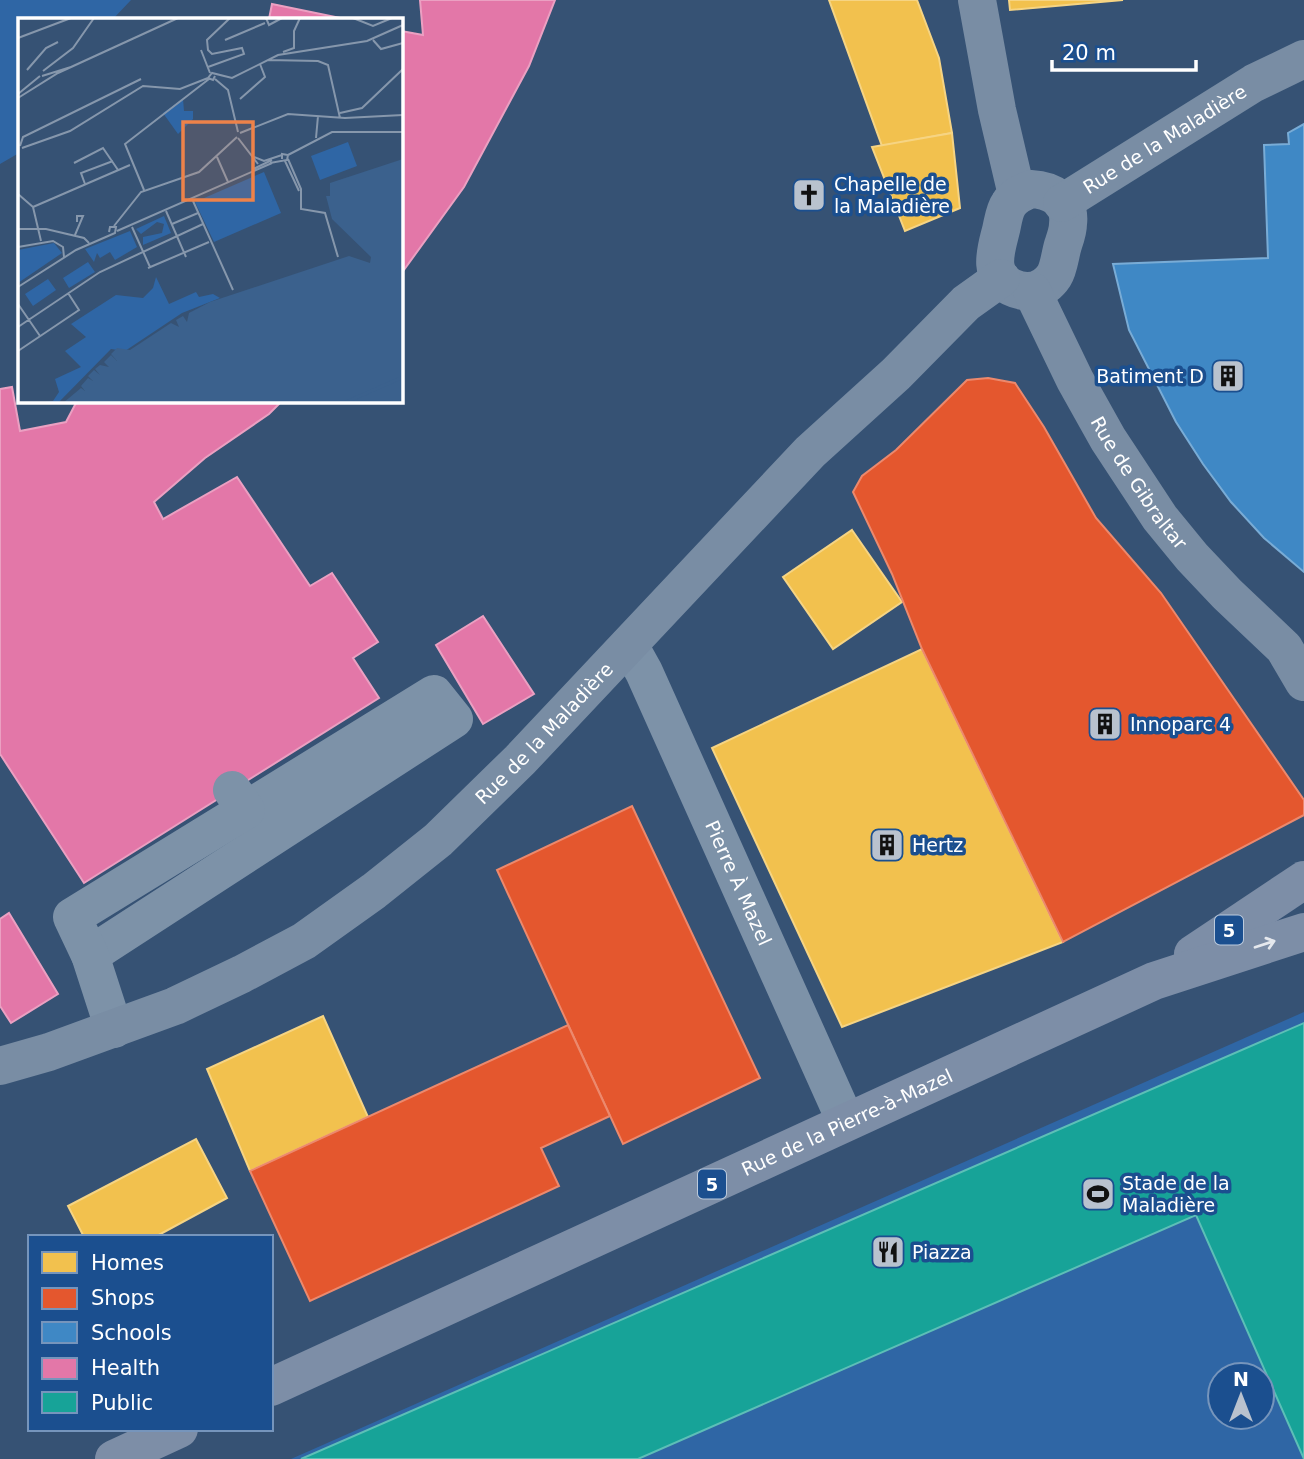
<svg xmlns="http://www.w3.org/2000/svg" width="1304" height="1459" viewBox="0 0 1304 1459" font-family="'DejaVu Sans',sans-serif">
  <style>
    .green { fill: #2f66a5; fill-rule: evenodd }
    .homes { fill: #f2c14e; stroke: #f6d483; stroke-width: 2 }
    .shops { fill: #e4572e; stroke: #ec896d; stroke-width: 2 }
    .schools { fill: #3f88c5; stroke: #79acd6; stroke-width: 2 }
    .health { fill: #e377a8; stroke: #eba0c2; stroke-width: 2 }
    .public { fill: #17a398; stroke: #5dbfb7; stroke-width: 2 }
    .lines { fill: none; stroke-linecap: round; stroke-linejoin: round }
    .street { stroke: #7d92a8; stroke-width: 38 }
    .secondary { stroke: #798da4; stroke-width: 38 }
    .primary { stroke: #7d8ea7; stroke-width: 38 }
    .oneway { stroke: #e5e8ed }
    .labels { text-anchor: middle; dominant-baseline: central; stroke-width: 7; stroke-linejoin: round; paint-order: stroke }
    .shield { fill: #1b4f8f; stroke: #bbcadd; stroke-width: 2 }
    .shield-label { font-size: 18px; font-weight: bold; fill: #fff }
    .street-label { font-size: 19px; fill: #fff; stroke: #1b4f8f }
    .poi-label { font-size: 19px; fill: #fff; stroke: #1b4f8f; text-anchor: start }
    .inset-river { fill: none; stroke: #3b618d; stroke-width: 3.5 }
    .inset-road { fill: none; stroke: #8697ac; stroke-width: 2 }
    .view { fill: #ee8249; fill-opacity: 0.15; stroke: #ee8249; stroke-width: 3.5 }
    .inset-edge { fill: none; stroke: #fff; stroke-width: 3.5 }
  </style>
  <rect width="100%" height="100%" fill="#365274"/>
  <!-- green -->
  <g class="green">
    <polygon points="0,0 131,0 113,19 19,19 19,153 0,164"/>
    <path d="M1304 1012V1459H291ZM1220 1375H1262V1417H1220Z"/>
  </g>
  <!-- homes -->
  <g class="homes">
    <polygon points="829,0 917,0 939,58 952,133 882,146"/>
    <polygon points="1009,0 1123,0 1010,10"/>
    <polygon points="952,133 960,208 905,231 872,147"/>
    <polygon points="852,530 902,602 833,649 783,577"/>
    <polygon points="922,649 1063,942 842,1027 712,748"/>
    <polygon points="323,1016 368,1117 250,1171 207,1069"/>
    <polygon points="196,1139 227,1198 155,1237 84,1237 68,1206"/>
  </g>
  <!-- shops -->
  <g class="shops">
    <polygon points="988,378 1015,383 1044,427 1096,518 1161,593 1304,800 1304,815 1063,942 922,649 892,574 853,492 862,476 896,450 967,380"/>
    <polygon points="632,806 760,1078 623,1144 497,870"/>
    <polygon points="568,1025 610,1116 541,1148 559,1186 310,1301 250,1171"/>
  </g>
  <!-- schools -->
  <polygon class="schools" points="1304,124 1304,572 1264,538 1231,502 1203,464 1176,422 1129,330 1113,264 1268,258 1264,145 1289,144 1288,133"/>
  <!-- health -->
  <g class="health">
    <polygon points="420,0 555,0 529,66 464,187 401,274 401,31 423,35"/>
    <polygon points="272,4 345,19 269,19"/>
    <polygon points="12,387 20,431 66,422 77,401 282,401 269,414 205,458 154,502 163,519 237,477 310,586 332,573 378,642 353,658 379,698 84,883 0,754 0,389"/>
    <polygon points="483,616 534,694 483,724 436,645"/>
    <polygon points="9,913 58,994 11,1023 0,1006 0,919"/>
  </g>
  <!-- public -->
  <polygon class="public" points="1304,1023 1304,1459 1196,1215 638,1459 301,1459"/>
  <g class="lines">
    <!-- street -->
    <g class="street">
      <path id="s1" d="M629 645 644 672 846 1122"/>
      <polyline points="90,955 454,719 434,694 246,810"/>
      <polyline points="114,1029 90,955 72,917 246,810 232,790"/>
    </g>
    <!-- secondary -->
    <g class="secondary">
      <polyline points="977,0 997,110 1017,195"/>
      <path d="M1031 189C1051 190 1071 200 1068 224 1068 231 1065 239 1063 245 1060 255 1059 268 1054 276 1044 291 1027 295 1011 287 987 275 996 250 1001 230 1003 222 1004 211 1009 204 1014 196 1022 193 1031 189Z"/>
      <path id="s2" d="M1062 203 1254 83 1304 59"/>
      <path id="s3" d="M1032 291 1075 380 1108 439 1160 518 1192 557 1227 594 1284 648 1304 682"/>
      <path id="s4" d="M0 1066 49 1052 175 1006 242 974 304 941 374 891 438 840 520 760 810 452 896 374 966 303 1001 278"/>
    </g>
    <!-- primary -->
    <g class="primary">
      <polyline points="1193,954 1304,880"/>
      <path id="s5" d="M271 1387 1154 981 1304 932"/>
      <polyline points="114,1459 179,1429"/>
    </g>
  </g>
  <!-- one-way arrows -->
  <defs><path id="oneway-shaft" d="M-6 0H5M1.5-3L5.5 0L1.5 3" fill="none" stroke-width="1.6" stroke-linecap="round" stroke-linejoin="round" transform="scale(1.75)"/></defs>
  <use class="oneway" href="#oneway-shaft" transform="translate(1265 944) rotate(-18)"/>
  <!-- icons -->
  <defs>
    <symbol id="church-square" viewBox="-11 -11 22 22"><rect x="-9" y="-9" width="18" height="18" rx="4" fill="#b9c2ce" stroke="#1b4f8f"/><path d="M-1.2-6h2.4v3.5h3.3v2.4h-3.3V6h-2.4V-.1h-3.3v-2.4h3.3Z" fill="#111"/></symbol>
    <symbol id="building-square" viewBox="-11 -11 22 22"><rect x="-9" y="-9" width="18" height="18" rx="4" fill="#b9c2ce" stroke="#1b4f8f"/><path d="M-4-6H4V6H1V3H-1V6H-4ZM-2.5-4.3h1.7v1.8h-1.7ZM.8-4.3h1.7v1.8H.8ZM-2.5-1h1.7V.8h-1.7ZM.8-1h1.7V.8H.8Z" fill="#111"/></symbol>
    <symbol id="stadium-square" viewBox="-11 -11 22 22"><rect x="-9" y="-9" width="18" height="18" rx="4" fill="#b9c2ce" stroke="#1b4f8f"/><path d="M0-5a6.5 5 0 1 0 0 10a6.5 5 0 1 0 0-10ZM-3.5-1.8h7v3.6h-7Z" fill="#111"/></symbol>
    <symbol id="restaurant-square" viewBox="-11 -11 22 22"><rect x="-9" y="-9" width="18" height="18" rx="4" fill="#b9c2ce" stroke="#1b4f8f"/><path d="M-5-6h1v4h1v-4h1v4h1v-4h1v5L-1.5 .5V6h-2V.5L-5-1ZM5-6V6H3V1.5H1.5Q1.5-4 5-6Z" fill="#111"/></symbol>
  </defs>
  <g fill-rule="evenodd">
    <use href="#church-square" x="790" y="176" width="38" height="38"/>
    <use href="#building-square" x="1209" y="357" width="38" height="38"/>
    <use href="#building-square" x="1086" y="705" width="38" height="38"/>
    <use href="#building-square" x="868" y="826" width="38" height="38"/>
    <use href="#stadium-square" x="1079" y="1175" width="38" height="38"/>
    <use href="#restaurant-square" x="869" y="1233" width="38" height="38"/>
  </g>
  <g class="labels">
    <!-- shield labels -->
    <g class="shield">
      <rect x="1215" y="915.5" width="28" height="29" rx="5"/>
      <rect x="698" y="1169.5" width="28" height="29" rx="5"/>
    </g>
    <g class="shield-label">
      <text x="1229" y="930">5</text>
      <text x="712" y="1184">5</text>
    </g>
    <!-- street labels -->
    <g class="street-label">
      <text stroke="none"><textPath href="#s2" startOffset="121">Rue de la Maladière</textPath></text>
      <text stroke="none"><textPath href="#s3" startOffset="220">Rue de Gibraltar</textPath></text>
      <text stroke="none"><textPath href="#s4" startOffset="648">Rue de la Maladière</textPath></text>
      <text stroke="none"><textPath href="#s1" startOffset="262">Pierre À Mazel</textPath></text>
      <text stroke="none"><textPath href="#s5" startOffset="634">Rue de la Pierre-à-Mazel</textPath></text>
    </g>
    <!-- poi labels -->
    <g class="poi-label">
      <text x="834" y="184">Chapelle de<tspan x="834" dy="22">la Maladière</tspan></text>
      <text x="1204" y="376" text-anchor="end">Batiment D</text>
      <text x="1130" y="724">Innoparc 4</text>
      <text x="912" y="845">Hertz</text>
      <text x="1122" y="1183">Stade de la<tspan x="1122" dy="22">Maladière</tspan></text>
      <text x="912" y="1252">Piazza</text>
    </g>
  </g>
  <!-- overview -->
  <g transform="translate(18 18)">
    <rect width="385" height="385" fill="#365274"/>
    <path d="M165 81 166 93H175V101L160 116 145 95ZM330 124 339 148 302 162 293 138ZM246 154 263 195 196 224 177 184ZM146 198 153 215 125 227V219L144 215 146 206 139 204 123 216 118 211ZM112 213 119 229 97 242 92 234 82 240 79 235 76 244 67 231ZM36 225 44 235 0 265V232ZM70 244 77 254 51 270 45 260ZM138 259 151 286 178 274 181 279 195 276 202 280 164 295 107 333 93 331 40 385H19L35 383 41 374 37 361 63 349 47 333 68 319 53 306 98 277 125 280 135 270ZM30 261 38 272 15 288 7 276Z" fill="#2f66a5"/>
    <path d="M385 141V385H45L63 370 67 373 63 368 70 360 75 363 70 358 76 352 82 357 77 351 82 347 91 349 86 344 93 337 99 343 93 336 99 330 112 332 153 305 161 309 158 302 165 298 169 304 171 295 192 284 331 238 352 245 353 239 314 201 308 178H312V165Z" fill="#3b618d"/>
    <path class="inset-river" d="M326 385 385 359"/>
    <path class="inset-road" d="M248 0 251 7 264 0M335 0 355 8 374 0M0 20 53 0M207 22 247 5M355 22 363 31 385 25M183 32 192 55M265 34 276 30V13L282 0M250 42 300 43 310 47 322 100M190 49 226 36 224 30 194 36 190 32 189 22 212 0M9 52 28 30 40 24M25 53 55 30 76 0M24 58 53 49M197 58 195 62 190 60 194 55 214 60 260 37 349 23 385 7M197 61 210 72 220 114M0 76 22 58M0 80 40 55 160 0M222 81 247 59 242 46M322 95 344 90 385 51M222 115 270 96 327 100 385 97M220 120 240 146M298 120 300 98M2 128 5 119 123 61M4 130 52 113 125 68 162 71 190 60M270 137 314 114H385M199 139 210 164M236 139 246 143 264 137M270 141 283 171V191L307 195 320 239M267 143 281 173M56 145 85 130 100 152M252 145 269 142 270 137 264 136V141M235 151 254 142M67 166 63 155 95 143M126 172 107 126 191 61M0 176 15 189 23 223M175 183 215 272M15 189 112 147M148 193 168 239M154 206 180 195M96 208 123 174 181 154 219 119M114 209 132 249M0 211H28L66 220 71 225M99 213 254 145M57 217 65 198H59V204M0 229 35 223 45 229 46 239M130 250 191 224M0 269 58 232 97 215 98 209H92L91 214M0 286 22 318M0 309 82 254 185 206M0 333 61 292 50 275"/>
    <path class="view" d="M165 104H235V182H165Z"/>
    <rect width="385" height="385" class="inset-edge"/>
  </g>
  <!-- legend -->
  <rect x="28" y="1235" width="245" height="196" fill="#1b4f8f" stroke="#7695bc" stroke-width="2"/>
  <rect x="42" y="1252" width="35" height="21" fill="#f2c14e" stroke="#7695bc" stroke-width="2"/>
  <text x="91" y="1270" font-size="21" fill="#ffffff">Homes</text>
  <rect x="42" y="1288" width="35" height="21" fill="#e4572e" stroke="#7695bc" stroke-width="2"/>
  <text x="91" y="1305" font-size="21" fill="#ffffff">Shops</text>
  <rect x="42" y="1322" width="35" height="21" fill="#3f88c5" stroke="#7695bc" stroke-width="2"/>
  <text x="91" y="1340" font-size="21" fill="#ffffff">Schools</text>
  <rect x="42" y="1358" width="35" height="21" fill="#e377a8" stroke="#7695bc" stroke-width="2"/>
  <text x="91" y="1375" font-size="21" fill="#ffffff">Health</text>
  <rect x="42" y="1392" width="35" height="21" fill="#17a398" stroke="#7695bc" stroke-width="2"/>
  <text x="91" y="1410" font-size="21" fill="#ffffff">Public</text>
  <!-- north arrow -->
  <g transform="translate(1241 1396)"><circle r="33" fill="#1b4f8f" stroke="#7695bc" stroke-width="2"/>
  <path d="M0-5L12 26L0 18L-12 26Z" fill="#b9c2ce"/>
  <text y="-10" font-size="19" font-weight="bold" text-anchor="middle" fill="#ffffff">N</text>
  </g>
  <!-- scale -->
  <path d="M1052 60v10h144v-10" fill="none" stroke="#ffffff" stroke-width="3.5"/>
  <text x="1062" y="60" font-size="21" fill="#ffffff" stroke="#1b4f8f" stroke-width="5" paint-order="stroke">20 m</text>
</svg>
